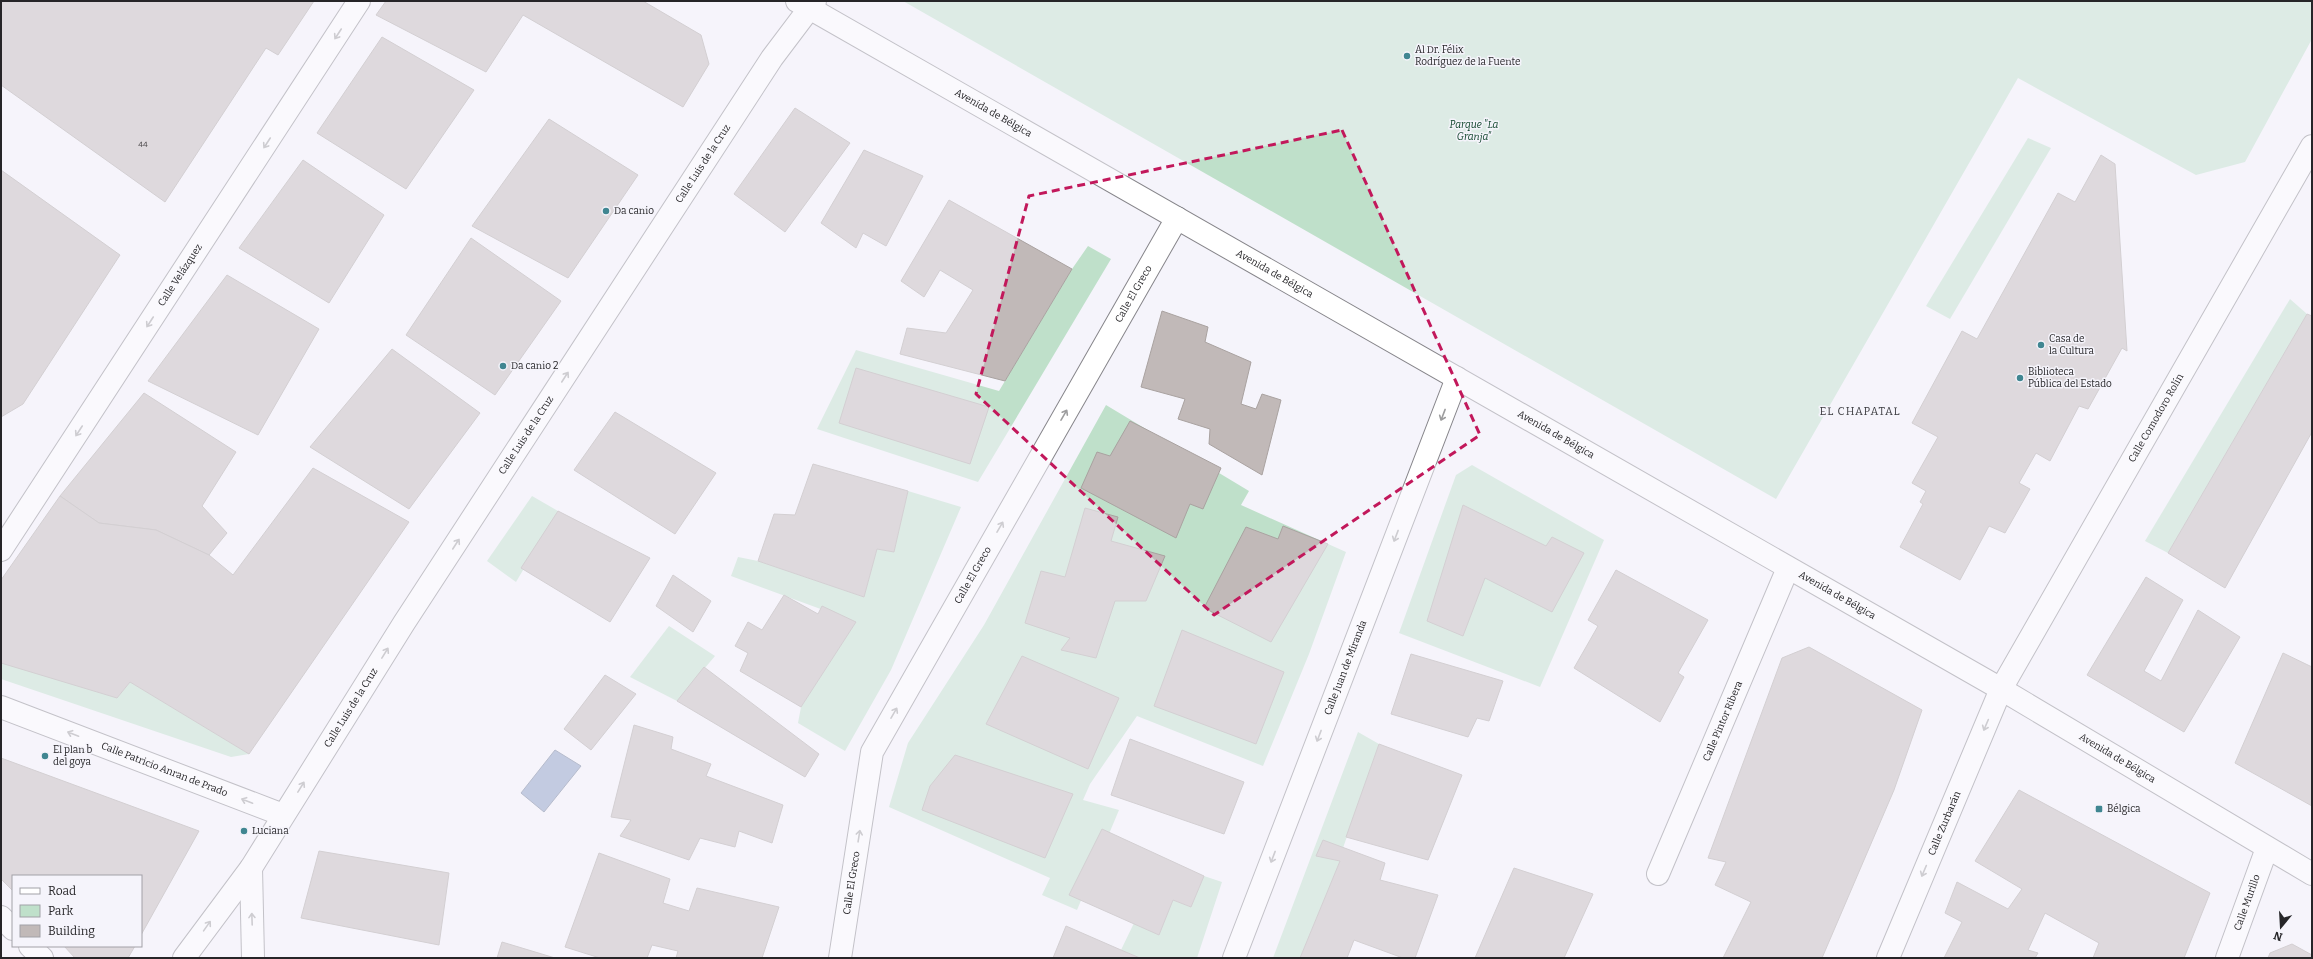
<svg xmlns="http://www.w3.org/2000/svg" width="2313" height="959" viewBox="0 0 2313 959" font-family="Bitter,serif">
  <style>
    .green { fill: #bfe0ca }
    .water { fill: #869ac1; stroke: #697793 }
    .building { fill: #c1b9b8; stroke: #a9a2a0 }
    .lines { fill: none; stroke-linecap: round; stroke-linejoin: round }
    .minor-casing { stroke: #86858a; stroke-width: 24 }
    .minor { stroke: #fff; stroke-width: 22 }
    .oneway { stroke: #9d9d9e }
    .marked { fill: none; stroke: #c2185b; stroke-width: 3; stroke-dasharray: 8 5; stroke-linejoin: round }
    .poi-dot { fill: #408691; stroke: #f5f4fb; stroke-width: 1.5 }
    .labels { text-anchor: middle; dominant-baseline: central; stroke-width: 3; stroke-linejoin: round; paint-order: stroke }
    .number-label { font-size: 8px; fill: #4d4a4c }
    .poi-label { font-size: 10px; fill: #262528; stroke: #f5f4fb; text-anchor: start }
    .street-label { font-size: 10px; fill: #262528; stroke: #f5f4fb }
    .park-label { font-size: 10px; font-style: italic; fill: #043c21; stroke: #f5f4fb }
    .neighbourhood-label { font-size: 11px; letter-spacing: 1px; fill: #3b3a3f; stroke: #f5f4fb }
  </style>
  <rect width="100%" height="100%" fill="#f5f4fb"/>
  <!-- green -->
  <g class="green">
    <polygon points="903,1 2312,1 2312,39 2245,162 2196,175 2018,78 1776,499"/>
    <polygon points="2028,138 2051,148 1950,319 1926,306"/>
    <polygon points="1088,246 1111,259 978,482 817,429 856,350 999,391 1072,269"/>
    <polygon points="2290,299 2307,314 2168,553 2145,541"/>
    <polygon points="1106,405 1249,491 1241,505 1346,552 1309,654 1263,766 1137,716 1090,784 1083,800 1119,810 1077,910 1042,895 1050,878 889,807 908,743 984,625"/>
    <polygon points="1472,465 1604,540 1540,687 1399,633 1456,475"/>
    <polygon points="908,491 961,507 891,670 845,751 798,723 801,707 856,622 731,576 738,557 758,561 864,597 877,549 894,552"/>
    <polygon points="532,496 558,511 516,582 487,561"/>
    <polygon points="669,626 715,656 677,701 630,677"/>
    <polygon points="3,662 117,698 130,682 249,754 231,757 1,679 1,663"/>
    <polygon points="1358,732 1379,744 1343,848 1318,856 1340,861 1300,958 1273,958"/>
    <polygon points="1204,876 1222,882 1197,958 1140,958 1121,950 1134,923 1159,935 1173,900 1191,907"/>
  </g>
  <!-- water -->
  <polygon class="water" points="555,750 581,766 544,812 521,793"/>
  <!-- building -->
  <g class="building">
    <polygon points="1,1 314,1 278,55 266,48 165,202 1,85"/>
    <polygon points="386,1 643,1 701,35 709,64 683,107 523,15 486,72 376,15"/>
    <polygon points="382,37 474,90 406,189 317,133"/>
    <polygon points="795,108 850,143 785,232 734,194"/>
    <polygon points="549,119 638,175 568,278 472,226"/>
    <polygon points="864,150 923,176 886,246 863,233 856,248 821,223"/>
    <polygon points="2101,155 2115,164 2127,351 2122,348 2088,409 2079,406 2050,461 2036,453 2019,483 2030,489 2005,533 1989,526 1960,580 1900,547 1923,504 1920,502 1926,491 1912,483 1938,437 1912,423 1962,331 1977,339 2058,193 2075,202"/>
    <polygon points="303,160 384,215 329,303 239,248"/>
    <polygon points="1,170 120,255 23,404 1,417"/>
    <polygon points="949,200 1072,269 1005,381 900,354 907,328 946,333 973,290 940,270 924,297 901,281"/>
    <polygon points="471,238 561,301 495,395 406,335"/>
    <polygon points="227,275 319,329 258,435 148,381"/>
    <polygon points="1162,311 1208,327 1205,342 1251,362 1241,404 1256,409 1262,394 1281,400 1262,475 1209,444 1210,429 1178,419 1185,399 1141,387"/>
    <polygon points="2307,314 2312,316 2312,432 2225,588 2168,553"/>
    <polygon points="392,349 480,413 409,509 310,447"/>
    <polygon points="856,368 989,407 970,464 839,423"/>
    <polygon points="144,393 236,452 202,506 227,533 209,555 156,530 99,523 60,496"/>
    <polygon points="615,412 716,473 675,534 574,470"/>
    <polygon points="1130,421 1221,468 1203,509 1190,504 1176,538 1081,488 1097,452 1110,456"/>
    <polygon points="813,464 908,491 894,552 877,549 864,597 758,561 774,514 795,515"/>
    <polygon points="313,468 409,522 249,754 130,682 117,698 1,663 1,580 60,496 99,523 156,530 209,555 233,575"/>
    <polygon points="1463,505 1546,546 1552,537 1584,553 1552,612 1485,578 1463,636 1427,621"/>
    <polygon points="1085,508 1118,517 1111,541 1165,556 1146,601 1115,601 1096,658 1061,650 1070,638 1025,623 1041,571 1065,577"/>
    <polygon points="558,511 650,558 610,622 521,568"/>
    <polygon points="1283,526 1328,544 1271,642 1204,608 1246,527 1278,539"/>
    <polygon points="1616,570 1708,620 1678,673 1684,677 1660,722 1574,668 1598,626 1588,620"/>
    <polygon points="673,575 711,601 693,632 656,606"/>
    <polygon points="2146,577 2183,600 2144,671 2161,681 2198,610 2240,637 2184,732 2087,675"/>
    <polygon points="784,595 818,614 822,606 856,622 801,707 740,671 748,653 735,646 748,622 762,630"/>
    <polygon points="1182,630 1284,672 1256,744 1154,706"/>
    <polygon points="1809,647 1922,710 1894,790 1822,958 1723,958 1751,902 1715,885 1726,862 1708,858 1782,658"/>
    <polygon points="2283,653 2312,667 2312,806 2235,763"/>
    <polygon points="1411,654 1503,681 1489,721 1477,718 1468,737 1391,714"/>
    <polygon points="1022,656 1119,698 1088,769 986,724"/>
    <polygon points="704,667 819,754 805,777 677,701"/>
    <polygon points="605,675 636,694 591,750 564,729"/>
    <polygon points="634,725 673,737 671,749 711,764 706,776 783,805 772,843 739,831 735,847 700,838 689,860 620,836 631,820 611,817"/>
    <polygon points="1130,739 1244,782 1224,834 1111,795"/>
    <polygon points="1379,744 1462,775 1428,860 1346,837"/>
    <polygon points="955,755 1073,794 1045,858 922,810 930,786"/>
    <polygon points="1,758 199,831 141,935 141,876 13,876 13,891 1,879"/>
    <polygon points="2019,790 2210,893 2184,958 2093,958 2099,943 2045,913 2028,950 2038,953 2035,958 1944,958 1962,922 1945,913 1957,882 2008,909 2022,889 1975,861"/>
    <polygon points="1102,829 1204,876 1191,907 1173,900 1159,935 1069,895"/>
    <polygon points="1323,840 1385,863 1380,880 1438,895 1415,958 1403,958 1354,940 1347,958 1300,958 1340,861 1316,856"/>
    <polygon points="319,851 449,873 439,945 301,918"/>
    <polygon points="599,853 670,879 663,903 689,911 697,888 779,907 762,958 676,958 678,951 652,945 647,958 600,958 565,947"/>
    <polygon points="1514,868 1593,894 1564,958 1475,958"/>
    <polygon points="1066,926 1121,950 1140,958 1053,958"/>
    <polygon points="502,942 555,958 497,958"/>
    <polygon points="2292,944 2312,955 2312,958 2268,958 2270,953"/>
    <polygon points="64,946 135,946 128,958 75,958"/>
  </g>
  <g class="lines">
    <defs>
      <g id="minor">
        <path id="s1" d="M797 1 2001 689 2312 874"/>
        <path id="s2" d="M1 550 359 1"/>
        <path id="s3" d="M1 707 283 815"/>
        <polyline points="251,868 253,958"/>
        <path id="s4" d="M1658 874 1788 568"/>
        <polyline points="1,917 13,929"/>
        <polyline points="30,946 42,958"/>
        <path id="s5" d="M184 958 251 868 404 623 772 58 815 1"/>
        <path id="s6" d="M840 958 872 752 1177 218"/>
        <path id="s7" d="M1234 958 1457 378"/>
        <path id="s8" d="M1888 958 2001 689 2312 146"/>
        <path id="s9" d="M2227 958 2267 848"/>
      </g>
    </defs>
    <!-- minor casing -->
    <use href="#minor" class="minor-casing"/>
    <!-- minor -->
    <use href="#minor" class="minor"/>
  </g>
  <!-- one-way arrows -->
  <defs><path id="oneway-shaft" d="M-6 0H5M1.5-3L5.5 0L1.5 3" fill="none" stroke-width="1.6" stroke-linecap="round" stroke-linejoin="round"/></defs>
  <g class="oneway">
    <use href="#oneway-shaft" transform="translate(338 34) rotate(123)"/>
    <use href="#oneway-shaft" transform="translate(267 143) rotate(123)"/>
    <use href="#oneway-shaft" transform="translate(150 322) rotate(123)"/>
    <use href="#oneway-shaft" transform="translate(565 377) rotate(-57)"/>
    <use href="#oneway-shaft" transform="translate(1064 415) rotate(-60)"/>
    <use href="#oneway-shaft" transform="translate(1443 415) rotate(111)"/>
    <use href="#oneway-shaft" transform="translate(79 431) rotate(123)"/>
    <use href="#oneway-shaft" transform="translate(1000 527) rotate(-60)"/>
    <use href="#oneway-shaft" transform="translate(1396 536) rotate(111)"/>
    <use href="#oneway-shaft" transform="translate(456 544) rotate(-57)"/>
    <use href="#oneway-shaft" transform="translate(385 653) rotate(-58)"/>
    <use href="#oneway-shaft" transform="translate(894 713) rotate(-60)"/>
    <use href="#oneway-shaft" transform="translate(1986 725) rotate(113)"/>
    <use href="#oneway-shaft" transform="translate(73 734) rotate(-159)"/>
    <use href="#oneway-shaft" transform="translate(1319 736) rotate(111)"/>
    <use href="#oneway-shaft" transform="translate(301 787) rotate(-58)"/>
    <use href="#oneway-shaft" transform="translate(247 801) rotate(-159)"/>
    <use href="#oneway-shaft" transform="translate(859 836) rotate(-81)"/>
    <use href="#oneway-shaft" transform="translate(1273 857) rotate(111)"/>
    <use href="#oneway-shaft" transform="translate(1924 871) rotate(113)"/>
    <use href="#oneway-shaft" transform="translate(252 919) rotate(-92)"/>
    <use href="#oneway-shaft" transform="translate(207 926) rotate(-55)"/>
  </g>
  <!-- marked area -->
  <path d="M0 0H2313V959H0ZM1342 130 1480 435 1214 615 976 394 1029 196Z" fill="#f5f4fb" fill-opacity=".55" fill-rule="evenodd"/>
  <path class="marked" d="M1342 130 1480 435 1214 615 976 394 1029 196Z"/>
  <!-- markers -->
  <g class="poi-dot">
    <circle cx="1407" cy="56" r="4"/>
    <circle cx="606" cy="211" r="4"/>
    <circle cx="2041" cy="345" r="4"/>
    <circle cx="503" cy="366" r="4"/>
    <circle cx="2020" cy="378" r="4"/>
    <circle cx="45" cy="756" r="4"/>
    <rect x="2095" y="805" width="8" height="8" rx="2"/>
    <circle cx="244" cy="831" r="4"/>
  </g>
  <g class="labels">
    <!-- number labels -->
    <g class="number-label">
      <text x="143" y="144">44</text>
    </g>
    <!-- poi labels -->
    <g class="poi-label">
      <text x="1415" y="50">Al Dr. Félix<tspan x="1415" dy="12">Rodríguez de la Fuente</tspan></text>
      <text x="614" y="211">Da canio</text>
      <text x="2049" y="339">Casa de<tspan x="2049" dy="12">la Cultura</tspan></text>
      <text x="511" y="366">Da canio 2</text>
      <text x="2028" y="372">Biblioteca<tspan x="2028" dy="12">Pública del Estado</tspan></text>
      <text x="53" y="750">El plan b<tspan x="53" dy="12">del goya</tspan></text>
      <text x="2107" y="809">Bélgica</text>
      <text x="252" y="831">Luciana</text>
    </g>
    <!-- street labels -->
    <g class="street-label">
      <text stroke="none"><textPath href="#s1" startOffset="226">Avenida de Bélgica</textPath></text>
      <text stroke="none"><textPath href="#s5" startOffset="949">Calle Luis de la Cruz</textPath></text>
      <text stroke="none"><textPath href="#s1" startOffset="550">Avenida de Bélgica</textPath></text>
      <text stroke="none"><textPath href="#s2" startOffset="328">Calle Velázquez</textPath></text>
      <text stroke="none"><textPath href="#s6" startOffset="736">Calle El Greco</textPath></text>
      <text stroke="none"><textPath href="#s8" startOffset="604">Calle Comodoro Rolín</textPath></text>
      <text stroke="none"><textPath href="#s5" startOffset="625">Calle Luis de la Cruz</textPath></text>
      <text stroke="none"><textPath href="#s1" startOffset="874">Avenida de Bélgica</textPath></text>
      <text stroke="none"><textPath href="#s6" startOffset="412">Calle El Greco</textPath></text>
      <text stroke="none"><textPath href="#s1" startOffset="1198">Avenida de Bélgica</textPath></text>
      <text stroke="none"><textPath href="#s7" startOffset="311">Calle Juan de Miranda</textPath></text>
      <text stroke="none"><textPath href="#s5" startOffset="301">Calle Luis de la Cruz</textPath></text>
      <text stroke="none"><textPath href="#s4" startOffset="166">Calle Pintor Ribera</textPath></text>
      <text stroke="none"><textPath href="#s1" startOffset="1522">Avenida de Bélgica</textPath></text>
      <text stroke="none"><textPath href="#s3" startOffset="175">Calle Patricio Anran de Prado</textPath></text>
      <text stroke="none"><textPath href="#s8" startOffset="146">Calle Zurbarán</textPath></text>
      <text stroke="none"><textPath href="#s6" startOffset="76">Calle El Greco</textPath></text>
      <text stroke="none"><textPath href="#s9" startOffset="59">Calle Murillo</textPath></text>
    </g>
    <!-- park labels -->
    <g class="park-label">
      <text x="1474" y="125">Parque "La<tspan x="1474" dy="12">Granja"</tspan></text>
    </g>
    <!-- neighbourhood labels -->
    <g class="neighbourhood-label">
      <text x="1860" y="411">EL CHAPATAL</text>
    </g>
  </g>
  <!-- border -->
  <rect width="2313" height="959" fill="none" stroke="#262528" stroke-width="4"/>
  <!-- legend -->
  <rect x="12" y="875" width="130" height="72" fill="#f5f4fb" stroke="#a2a1a7"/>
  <rect x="20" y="888" width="20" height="6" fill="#ffffff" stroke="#a2a1a7"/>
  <text x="48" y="895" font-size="12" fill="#262528">Road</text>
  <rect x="20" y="905" width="20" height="12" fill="#bfe0ca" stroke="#a2a1a7"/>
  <text x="48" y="915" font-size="12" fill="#262528">Park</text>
  <rect x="20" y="925" width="20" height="12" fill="#c1b9b8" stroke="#a2a1a7"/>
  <text x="48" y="935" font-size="12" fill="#262528">Building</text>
  <!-- north arrow -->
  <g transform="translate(2281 927) rotate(198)" stroke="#f5f4fb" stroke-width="3" paint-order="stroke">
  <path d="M0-3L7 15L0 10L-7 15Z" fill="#262528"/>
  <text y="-6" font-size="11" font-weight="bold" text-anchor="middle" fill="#262528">N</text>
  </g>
</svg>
